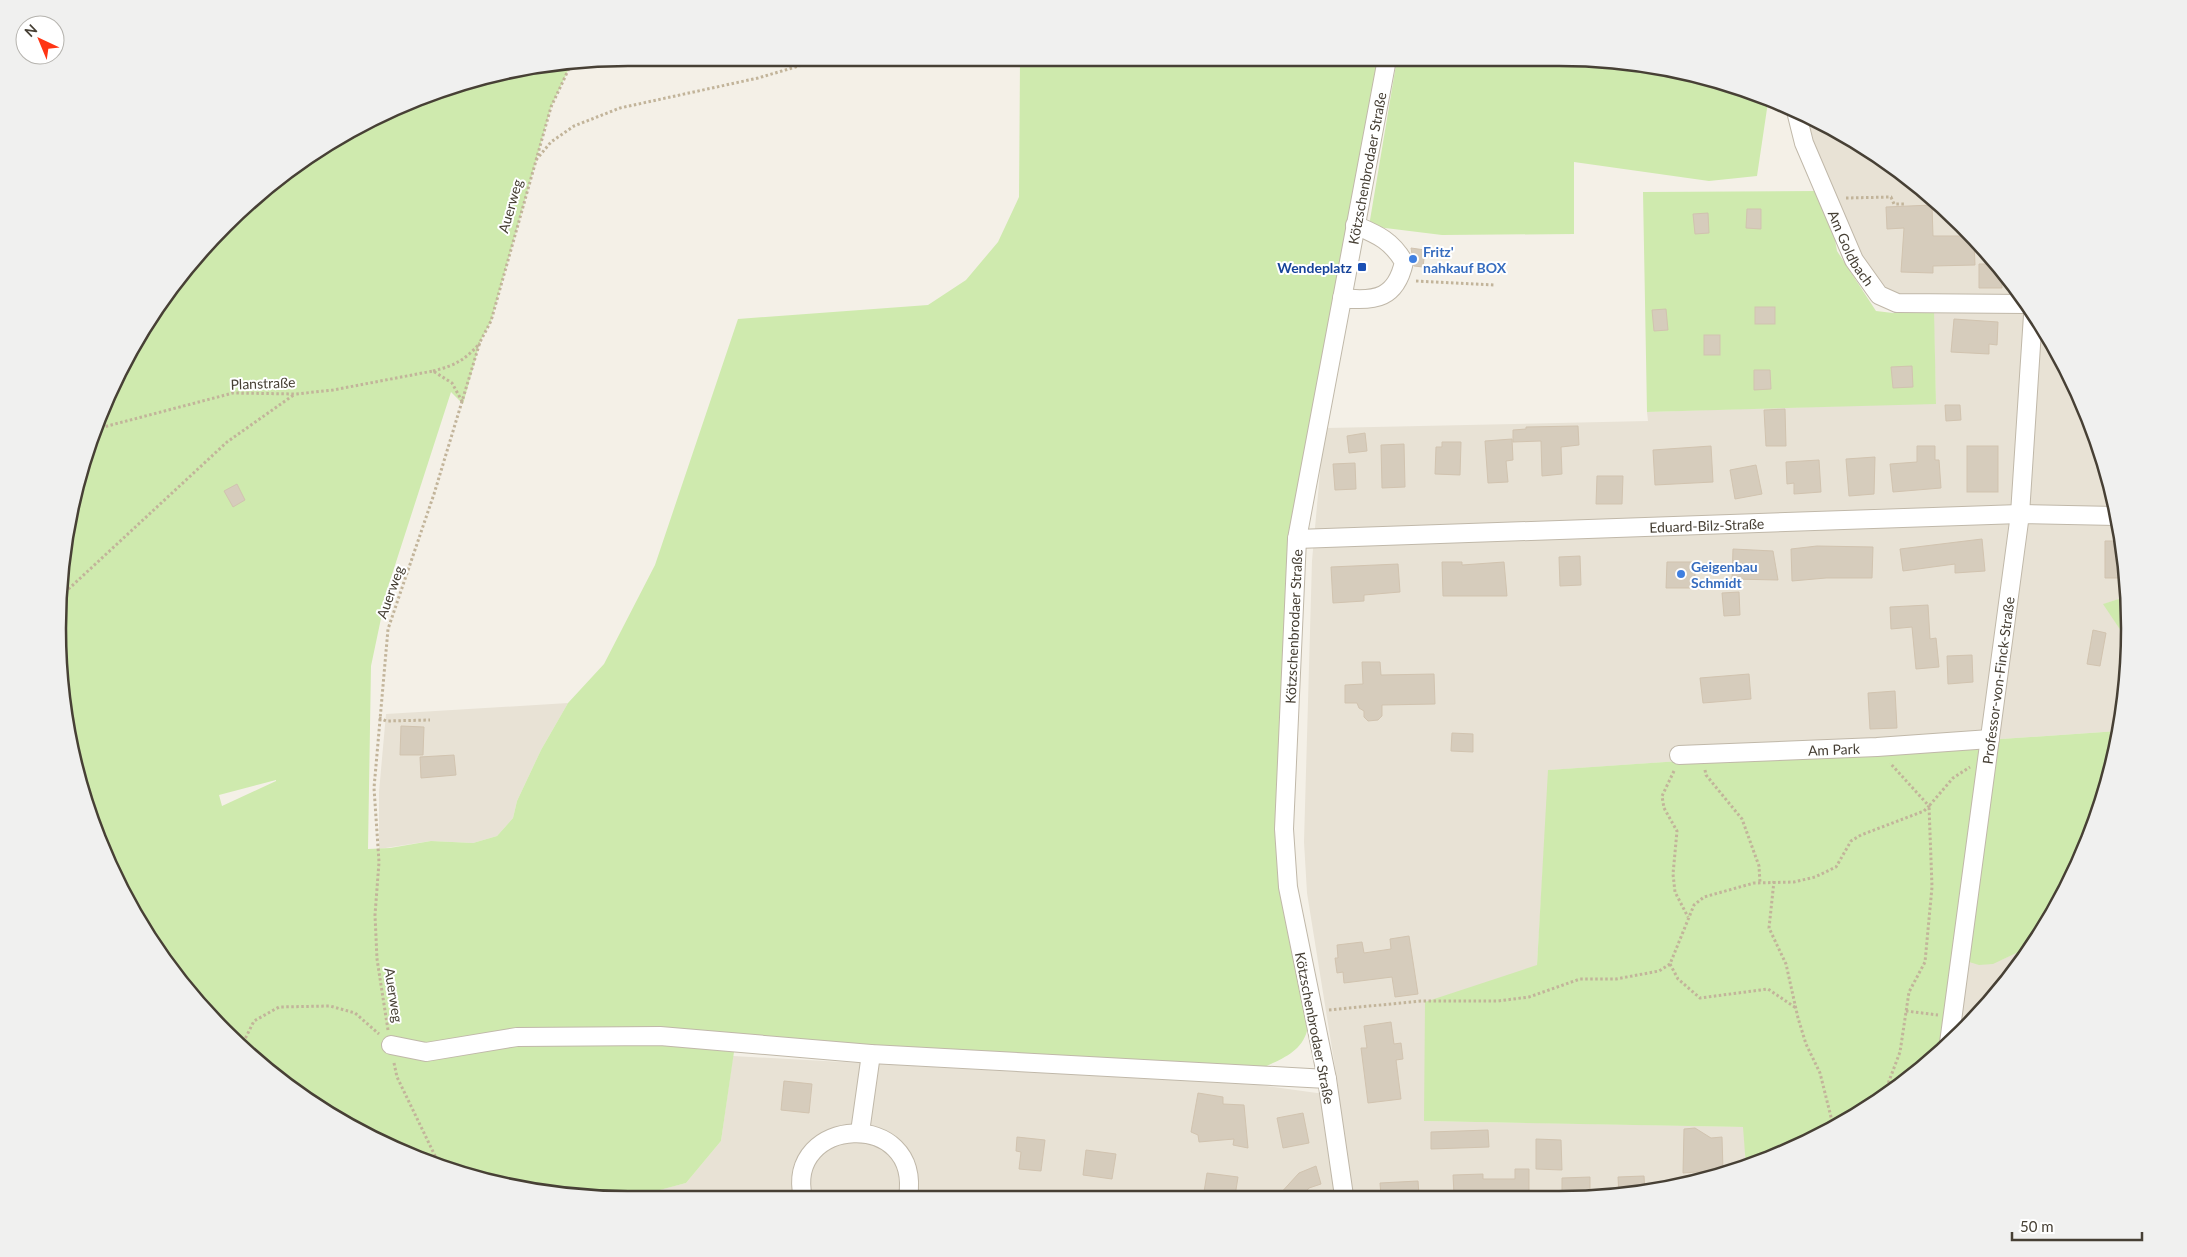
<svg xmlns="http://www.w3.org/2000/svg" width="2187" height="1257" viewBox="0 0 2187 1257" font-family="Lato,sans-serif">
  <style>
    .residential { fill: #e8e2d5 }
    .green { fill: #cfeaae; fill-rule: evenodd }
    .building { fill: #d6ccbc; stroke: #d1c3af }
    .lines { fill: none; stroke-linecap: round; stroke-linejoin: round }
    .minor-casing { stroke: #c0b8a9; stroke-width: 20 }
    .path { stroke: #c2b49a; stroke-width: 3; stroke-dasharray: 2.5 2.5; stroke-linecap: butt }
    .minor { stroke: #fff; stroke-width: 18 }
    .shop-dot { fill: #3f7fe0; stroke: #fff; stroke-width: 2 }
    .transit-dot { fill: #1a4fb4; stroke: #fff; stroke-width: 2 }
    .labels { text-anchor: middle; dominant-baseline: central; stroke-width: 4; stroke-linejoin: round; paint-order: stroke }
    .street-label { font-size: 14px; fill: #474035; stroke: #fff }
    .shop-label { font-size: 14px; font-weight: bold; fill: #366cbe; stroke: #fff; text-anchor: start }
    .transit-label { font-size: 14px; font-weight: bold; fill: #164399; stroke: #fff; text-anchor: end }
    .rim { fill: none; stroke: #474035; stroke-width: 2.5 }
  </style>
  <rect width="100%" height="100%" fill="#f4f0e7"/>
  <!-- residential -->
  <g class="residential">
    <polygon points="1808,119 1844,134 1935,199 2012,281 2071,376 2110,481 2128,596 2104,604 2127,640 2125,703 2118,731 1549,770 1537,965 1425,1121 1744,1127 1746,1167 1633,1195 653,1198 655,1191 686,1183 721,1141 733,1056 1260,1085 1317,1093 1339,1092 1307,893 1304,842 1312,561 1321,461 1327,428 1648,421 1647,412 1936,403 1933,294 1899,297 1878,284 1861,260 1816,150"/>
    <polygon points="568,703 541,750 517,801 513,818 497,836 473,843 431,841 379,849 379,792 386,714"/>
    <polygon points="2044,926 1962,1032 1954,1039 1966,961 2001,960 2025,949"/>
  </g>
  <!-- green -->
  <g class="green">
    <path d="M1379 59 1292 525 1283 747 1307 1031C1301 1053 1279 1060 1260 1069L735 1045 721 1141 686 1183 656 1191 653 1198H591L480 1180 343 1123 252 1058 199 1005 134 914 101 847 69 740 59 666 62 554 77 480 116 376 154 311 225 225 281 175 376 117 445 88 554 62H572L551 107 491 321 480 342 463 404 451 392 387 590 371 666 368 849 390 848 431 841 473 843 497 836 513 818 517 801 541 750 568 703 604 664 655 565 738 319 928 305 966 280 998 242 1019 197 1020 61ZM276 780V781L222 806 219 795Z"/>
    <polygon points="1397,59 1596,59 1707,77 1768,102 1757,176 1709,181 1574,162 1574,234 1442,235 1369,226"/>
    <polygon points="1817,191 1834,234 1837,251 1876,311 1893,313 1934,309 1936,404 1647,412 1643,192"/>
    <polygon points="2128,596 2127,640 2103,604"/>
    <polygon points="2118,731 2099,812 2053,914 2025,949 1993,964 1979,965 1966,961 1954,1039 1875,1103 1746,1167 1743,1127 1424,1121 1425,1002 1537,965 1548,770"/>
  </g>
  <!-- building -->
  <g class="building">
    <polygon points="1932,205 1933,236 1969,236 1974,241 1975,265 1933,266 1933,273 1901,272 1904,228 1887,229 1886,207"/>
    <polygon points="1747,209 1761,209 1761,229 1746,228"/>
    <polygon points="1708,213 1709,233 1695,234 1693,214"/>
    <polygon points="1411,248 1425,250 1423,267 1414,266"/>
    <polygon points="1979,264 1995,264 2002,271 2002,288 1979,288"/>
    <rect x="1755" y="307" width="20" height="17"/>
    <polygon points="1666,309 1668,330 1654,331 1652,310"/>
    <polygon points="1954,319 1998,322 1997,345 1989,344 1989,354 1951,352"/>
    <rect x="1704" y="335" width="16" height="20"/>
    <polygon points="1912,366 1913,387 1893,388 1891,367"/>
    <polygon points="1754,370 1770,370 1771,389 1754,390"/>
    <polygon points="1945,405 1960,405 1961,420 1946,421"/>
    <polygon points="1785,409 1786,446 1766,446 1764,410"/>
    <polygon points="1578,426 1579,445 1561,447 1562,474 1542,476 1541,441 1513,442 1513,430 1526,429 1526,427"/>
    <polygon points="1365,433 1367,451 1349,453 1347,436"/>
    <polygon points="1512,439 1513,460 1506,461 1508,482 1488,483 1485,441"/>
    <polygon points="1442,442 1461,442 1460,475 1435,474 1436,447 1442,447"/>
    <polygon points="1404,444 1405,487 1382,488 1381,445"/>
    <polygon points="1711,446 1713,482 1655,485 1653,450"/>
    <polygon points="1917,446 1935,446 1935,460 1939,460 1941,488 1893,492 1890,464 1917,462"/>
    <rect x="1967" y="446" width="31" height="46"/>
    <polygon points="1875,457 1874,494 1849,496 1846,459"/>
    <polygon points="1819,460 1821,492 1794,494 1794,483 1787,484 1786,462"/>
    <polygon points="1355,463 1356,489 1335,490 1333,464"/>
    <polygon points="1756,465 1762,494 1735,499 1730,470"/>
    <polygon points="1597,476 1623,476 1622,504 1596,504"/>
    <polygon points="237,484 245,500 233,507 224,491"/>
    <polygon points="1982,539 1985,571 1955,573 1955,564 1903,571 1900,549"/>
    <polygon points="2105,541 2120,541 2126,578 2105,578"/>
    <polygon points="1817,546 1873,547 1872,578 1826,578 1792,581 1791,549"/>
    <polygon points="1733,549 1773,551 1778,580 1732,579"/>
    <polygon points="1580,556 1581,585 1560,586 1559,557"/>
    <polygon points="1442,562 1462,562 1462,565 1504,562 1507,596 1443,596"/>
    <polygon points="1667,562 1695,562 1695,588 1666,588"/>
    <polygon points="1398,564 1400,592 1364,595 1364,601 1333,603 1331,567"/>
    <polygon points="1739,592 1740,615 1724,616 1722,593"/>
    <polygon points="1928,605 1930,639 1936,638 1939,667 1916,669 1912,627 1891,629 1890,607"/>
    <polygon points="2093,630 2106,633 2100,666 2087,664"/>
    <polygon points="1972,655 1973,682 1948,684 1947,656"/>
    <polygon points="1362,662 1380,662 1381,675 1434,674 1435,704 1382,705 1382,716 1378,720 1368,721 1364,717 1364,711 1359,708 1357,703 1345,703 1345,685 1363,684"/>
    <polygon points="1749,674 1751,699 1703,703 1700,678"/>
    <polygon points="1895,691 1897,728 1870,729 1868,693"/>
    <polygon points="401,726 424,727 423,755 400,755"/>
    <polygon points="1452,733 1473,734 1473,752 1451,751"/>
    <polygon points="454,755 456,775 421,778 420,757"/>
    <polygon points="1409,936 1418,994 1395,997 1392,977 1344,983 1343,972 1337,973 1335,958 1338,958 1337,945 1362,942 1364,953 1391,949 1390,939"/>
    <polygon points="1391,1022 1394,1044 1401,1043 1403,1059 1396,1060 1401,1099 1368,1103 1361,1048 1367,1048 1364,1026"/>
    <polygon points="784,1081 812,1084 809,1113 781,1110"/>
    <polygon points="1198,1093 1223,1097 1223,1104 1244,1105 1248,1148 1233,1145 1234,1139 1199,1142 1198,1135 1191,1132"/>
    <polygon points="1303,1113 1309,1143 1283,1148 1277,1118"/>
    <polygon points="1695,1128 1711,1138 1722,1137 1723,1170 1683,1173 1684,1129"/>
    <polygon points="1488,1130 1489,1147 1431,1149 1431,1132"/>
    <polygon points="1017,1137 1045,1140 1041,1171 1019,1169 1021,1152 1016,1151"/>
    <polygon points="1536,1139 1561,1140 1562,1170 1536,1169"/>
    <polygon points="1086,1150 1116,1154 1112,1179 1083,1175"/>
    <polygon points="1316,1166 1321,1184 1309,1188 1302,1196 1278,1196 1299,1173"/>
    <polygon points="1515,1169 1529,1169 1529,1195 1454,1195 1453,1175 1483,1174 1483,1179 1515,1179"/>
    <polygon points="1207,1173 1238,1177 1235,1196 1209,1196 1209,1193 1204,1192"/>
    <polygon points="1644,1176 1645,1192 1619,1195 1618,1177"/>
    <polygon points="1590,1177 1590,1195 1562,1195 1562,1178"/>
    <polygon points="1418,1181 1419,1195 1381,1196 1380,1183"/>
  </g>
  <g class="lines">
    <defs>
      <g id="minor">
        <path id="s1" d="M1797 115 1804 143 1854 260 1879 295 1897 303 2026 304"/>
        <path d="M1342 298C1376 302 1396 298 1404 262 1391 240 1378 235 1355 225"/>
        <path id="s2" d="M1297 539 2020 514 2116 516"/>
        <path id="s3" d="M1679 755 1877 747 1990 739"/>
        <path id="s4" d="M1949 1043 2020 514 2033 315"/>
        <polyline points="391,1045 426,1052 517,1037 660,1036 871,1054 1327,1079"/>
        <polyline points="860,1132 871,1054"/>
        <path id="s5" d="M1344 1196 1327 1079 1288 887 1284 829 1297 539 1387 59"/>
        <path d="M803 1198C784 1116 922 1108 908 1197"/>
      </g>
    </defs>
    <!-- minor casing -->
    <use href="#minor" class="minor-casing"/>
    <!-- path -->
    <g class="path">
      <polyline points="536,160 551,142 574,126 620,108 758,78 816,61"/>
      <polyline points="1846,198 1891,197 1894,204 1906,204"/>
      <polyline points="1416,281 1495,285"/>
      <path d="M433 371C456 365 465 360 480 343"/>
      <polyline points="96,429 233,393 296,394 333,390 433,371 452,383 463,403"/>
      <polyline points="61,596 227,442 295,394"/>
      <polyline points="379,718 386,721 430,720"/>
      <polyline points="1705,770 1706,775 1742,819 1759,866 1760,883"/>
      <polyline points="1674,771 1662,796 1664,808 1677,831 1673,874 1675,892 1688,917"/>
      <polyline points="1774,881 1769,928 1786,964 1798,1018 1806,1044 1820,1073 1833,1125"/>
      <polyline points="1670,964 1678,979 1700,998 1768,989 1796,1008"/>
      <polyline points="1329,1010 1421,1001 1498,1001 1529,997 1580,979 1616,979 1659,971 1670,964 1694,905 1704,897 1754,883 1794,882 1815,877 1836,867 1851,841 1861,835 1924,811 1929,806 1890,763"/>
      <polyline points="1906,1011 1938,1015"/>
      <polyline points="388,1030 377,959 375,915 379,862 374,788 388,629 434,494 480,342 491,321 551,107 572,62"/>
      <polyline points="241,1047 254,1021 279,1007 330,1006 355,1013 379,1034"/>
      <polyline points="394,1063 397,1077 438,1162"/>
      <polyline points="1883,1097 1900,1052 1909,992 1925,962 1932,887 1929,806 1953,778 1970,767"/>
    </g>
    <!-- minor -->
    <use href="#minor" class="minor"/>
  </g>
  <!-- markers -->
  <g class="shop-dot">
    <circle cx="1413" cy="259" r="5"/>
    <circle cx="1681" cy="574" r="5"/>
  </g>
  <rect class="transit-dot" x="1357" y="262" width="10" height="10" rx="2.5"/>
  <g class="labels">
    <!-- street labels -->
    <g class="street-label">
      <text stroke="none"><textPath href="#s5" startOffset="1040">Kötzschenbrodaer Straße</textPath></text>
      <text transform="translate(510 206) rotate(-74)">Auerweg</text>
      <text stroke="none"><textPath href="#s1" startOffset="144">Am Goldbach</textPath></text>
      <text transform="translate(263 383) rotate(-2)">Planstraße</text>
      <text stroke="none"><textPath href="#s2" startOffset="410">Eduard-Bilz-Straße</textPath></text>
      <text transform="translate(390 592) rotate(-70)">Auerweg</text>
      <text stroke="none"><textPath href="#s5" startOffset="575">Kötzschenbrodaer Straße</textPath></text>
      <text stroke="none"><textPath href="#s4" startOffset="366">Professor-von-Finck-Straße</textPath></text>
      <text stroke="none"><textPath href="#s3" startOffset="155">Am Park</textPath></text>
      <text transform="translate(394 995) rotate(81)">Auerweg</text>
      <text transform="translate(1315 1028) rotate(79)">Kötzschenbrodaer Straße</text>
    </g>
    <!-- shop labels -->
    <g class="shop-label">
      <text x="1423" y="251">Fritz'<tspan x="1423" dy="16">nahkauf BOX</tspan></text>
      <text x="1691" y="566">Geigenbau<tspan x="1691" dy="16">Schmidt</tspan></text>
    </g>
    <!-- transit labels -->
    <g class="transit-label">
      <text x="1352" y="267">Wendeplatz</text>
    </g>
  </g>
  <!-- crop -->
  <path d="M0 0H2187V1257H0ZM628 66H1559A562 562 0 0 1 2121 628V629A562 562 0 0 1 1559 1191H628A562 562 0 0 1 66 629V628A562 562 0 0 1 628 66Z" fill="#f0f0ef" fill-rule="evenodd"/>
  <path class="rim" d="M628 66H1559A562 562 0 0 1 2121 628V629A562 562 0 0 1 1559 1191H628A562 562 0 0 1 66 629V628A562 562 0 0 1 628 66Z"/>
  <!-- north arrow -->
  <g transform="translate(40 40) rotate(316)"><circle r="24" fill="#ffffff" stroke="#b5b3ae"/>
  <path d="M0-4L9 19L0 12L-9 19Z" fill="#ff3413"/>
  <text y="-8" font-size="14" font-weight="bold" text-anchor="middle" fill="#474035">N</text>
  </g>
  <!-- scale -->
  <path d="M2012 1232v8h130v-8" fill="none" stroke="#474035" stroke-width="2.5"/>
  <text x="2020" y="1232" font-size="15" fill="#474035" stroke="#ffffff" stroke-width="4" paint-order="stroke">50 m</text>
</svg>
